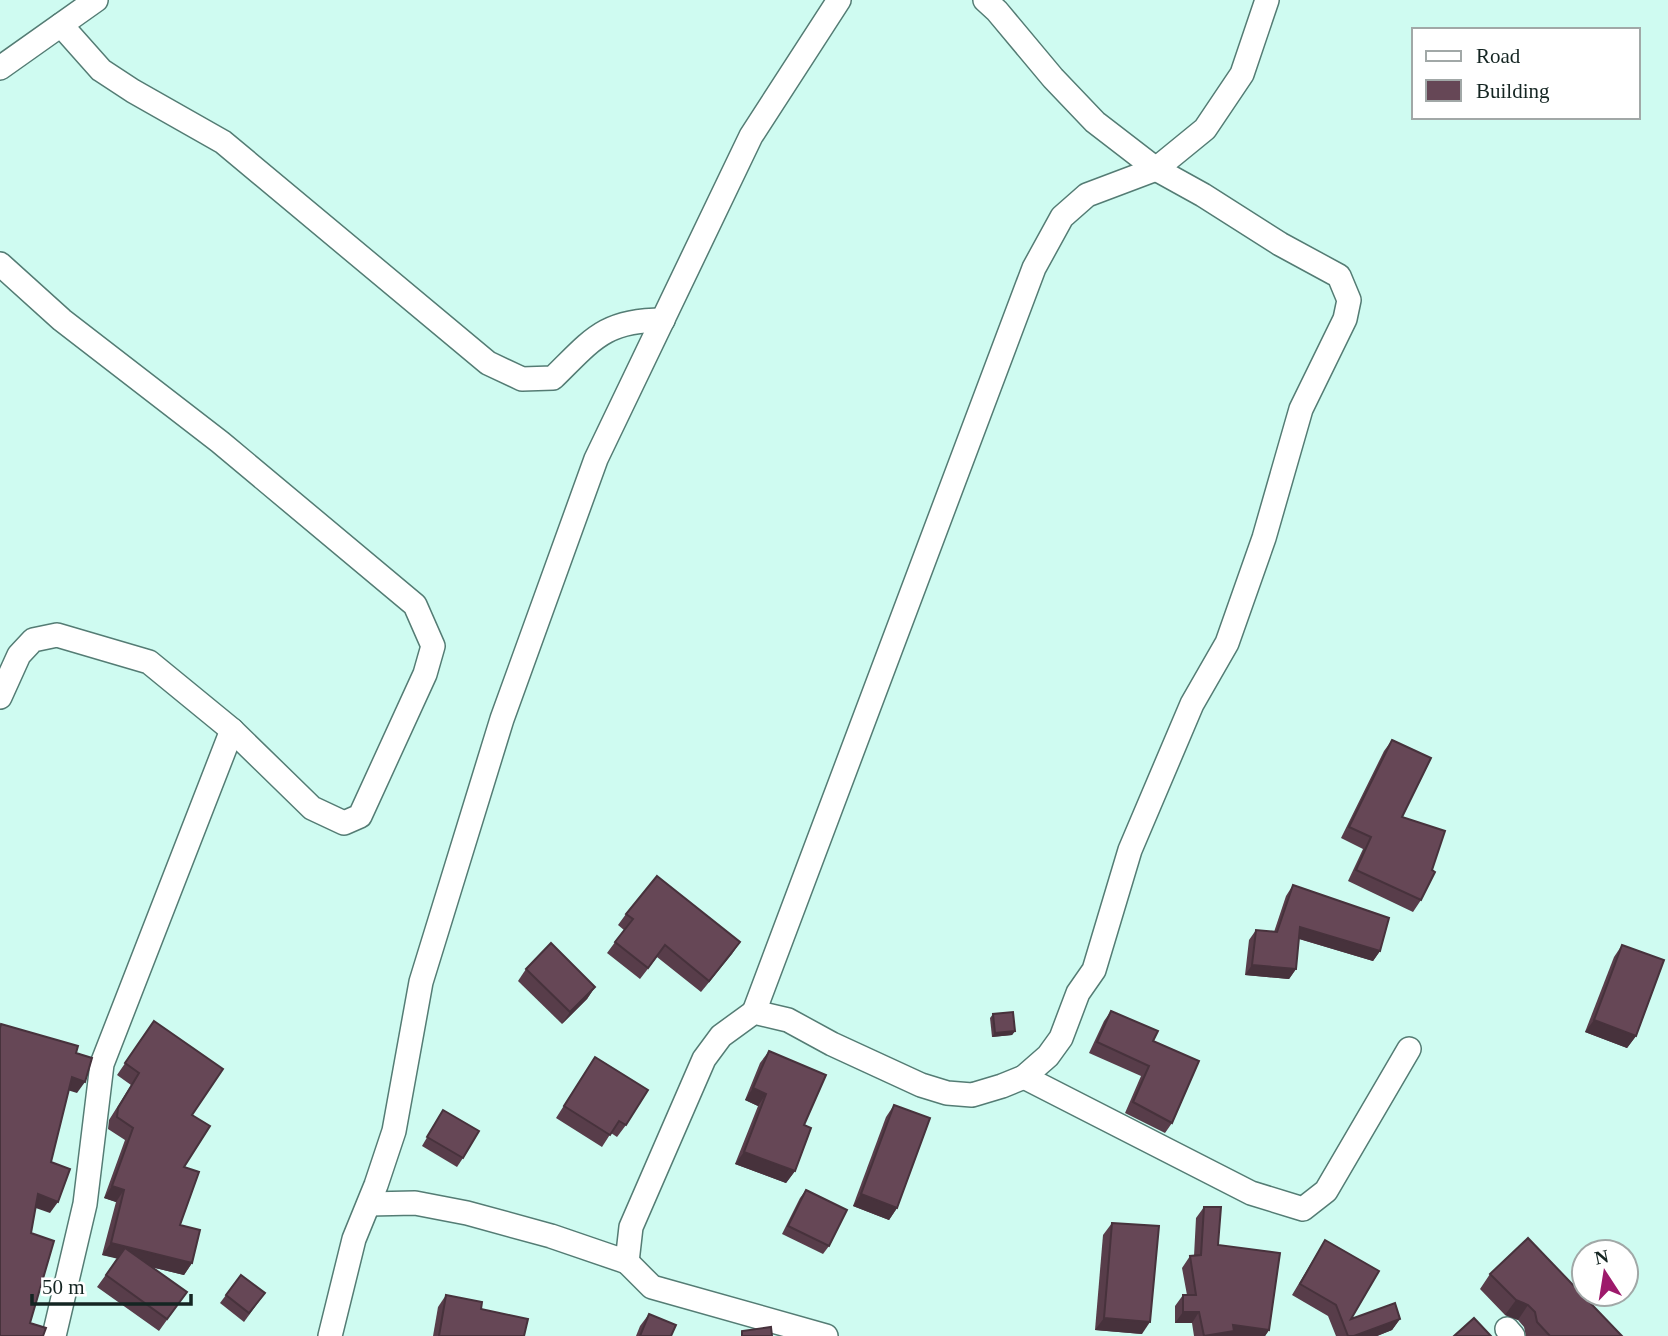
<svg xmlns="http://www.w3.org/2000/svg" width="1668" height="1336" viewBox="0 0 1668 1336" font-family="'Times New Roman',serif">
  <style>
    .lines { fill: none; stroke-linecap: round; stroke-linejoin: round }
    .minor-casing { stroke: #547c74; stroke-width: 26 }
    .minor { stroke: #fff; stroke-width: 23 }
    .wall { fill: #583d4a }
    .shaded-wall { fill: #47323c }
    .building { fill: #664756; stroke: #47323c; stroke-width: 2 }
  </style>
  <rect width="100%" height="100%" fill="#cffbf1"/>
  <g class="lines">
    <defs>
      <g id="minor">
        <path d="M61 25 101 70 133 91 223 142 488 363 522 379 553 378C592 340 604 320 663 320"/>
        <polyline points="0,68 96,0"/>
        <polyline points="0,264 62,320 220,442 415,605 433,646 425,674 360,816 344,823 312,808 232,730 149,662 57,635 33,640 19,655 0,697"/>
        <polyline points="754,1012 1034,268 1062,217 1087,195 1156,169 1205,129 1242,74 1267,0"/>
        <polyline points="1024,1077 1251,1193 1303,1209 1326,1191 1409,1049"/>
        <polyline points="369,1204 415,1203 467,1213 551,1236 627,1262 631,1227 704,1059 721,1036 754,1012 788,1020 832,1044 921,1085 947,1093 972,1095 1002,1086 1024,1077 1048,1056 1061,1038 1078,993 1094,970 1130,850 1192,704 1227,643 1264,538 1301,409 1345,319 1349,300 1339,276 1280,244 1203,195 1156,169 1095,122 1053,78 997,11 985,0"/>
        <polyline points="627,1262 652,1287 826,1336"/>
        <polyline points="1507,1329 1513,1336"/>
        <polyline points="54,1336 85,1204 102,1064 232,730"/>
        <polyline points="330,1336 354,1239 376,1185 394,1131 421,982 502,719 596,459 751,136 839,0"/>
      </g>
    </defs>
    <!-- minor casing -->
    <use href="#minor" class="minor-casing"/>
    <!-- minor -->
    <use href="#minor" class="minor"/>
  </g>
  <!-- wall -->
  <g class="wall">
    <polygon points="1392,740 1402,817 1432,870 1421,900 1413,912 1348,881 1363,849 1341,838 1384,751"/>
    <polygon points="1293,885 1380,951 1373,961 1299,939 1296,969 1289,979 1245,975 1249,940 1256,930 1274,932 1286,896"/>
    <polygon points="626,914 740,942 701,992 657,957 640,979 607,953 624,930 618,925"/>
    <polygon points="1622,945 1636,1036 1627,1048 1585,1032 1614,957"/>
    <polygon points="526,969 595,987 587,999 562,1024 518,981"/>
    <polygon points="1111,1011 1153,1041 1172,1123 1165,1133 1125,1113 1141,1076 1089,1053 1104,1021"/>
    <polygon points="993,1014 1015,1031 1012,1035 992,1037 990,1018"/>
    <polygon points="154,1021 192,1115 184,1167 180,1225 192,1263 184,1275 151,1267 187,1292 159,1331 97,1287 118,1258 102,1255 116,1202 104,1198 125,1140 108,1129 109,1120 131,1085 117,1075"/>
    <polygon points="769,1051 804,1125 795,1171 786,1183 735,1164 758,1106 745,1100 760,1063"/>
    <polygon points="595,1057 626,1125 617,1137 611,1133 602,1147 556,1118"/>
    <polygon points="894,1105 897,1208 889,1220 853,1206 886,1117"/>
    <polygon points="443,1110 463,1158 457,1167 422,1146"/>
    <polygon points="806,1190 829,1246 823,1254 782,1234 800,1198"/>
    <polygon points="1204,1207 1218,1245 1269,1330 1265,1336 1194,1336 1192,1323 1175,1323 1175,1306 1183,1295 1187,1295 1182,1268 1190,1256 1194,1256 1196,1218"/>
    <polygon points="1112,1223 1142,1334 1095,1330 1103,1235"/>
    <polygon points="1325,1240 1351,1319 1400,1319 1392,1330 1377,1336 1336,1336 1328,1316 1292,1295"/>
    <polygon points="1490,1274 1622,1336 1526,1336 1524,1327 1518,1320 1505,1315 1480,1289"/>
    <polygon points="265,1293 244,1322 220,1303 226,1295"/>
    <polygon points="446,1295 481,1309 524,1336 433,1336 438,1307"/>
    <polygon points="649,1314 671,1336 636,1336 640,1326"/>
  </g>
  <!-- shaded-wall -->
  <g class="shaded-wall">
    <polygon points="1300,927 1380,951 1373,961 1293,937"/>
    <polygon points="740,942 732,954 701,992 709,981"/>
    <polygon points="1252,965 1296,969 1289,979 1245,975"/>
    <polygon points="595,987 587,999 562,1024 570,1012"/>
    <polygon points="1594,1020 1636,1036 1627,1048 1585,1032"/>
    <polygon points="1015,1031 1012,1035 992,1037 995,1033"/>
    <polygon points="72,1077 85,1082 77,1093 64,1089"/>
    <polygon points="753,1088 766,1094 758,1106 745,1100"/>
    <polygon points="744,1152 795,1171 786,1183 735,1164"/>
    <polygon points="112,1186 124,1190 116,1202 104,1198"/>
    <polygon points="38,1194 58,1202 50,1213 30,1206"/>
    <polygon points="861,1194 897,1208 889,1220 853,1206"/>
    <polygon points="111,1243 192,1263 184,1275 102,1255"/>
    <polygon points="1516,1300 1528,1305 1518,1320 1505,1315"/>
    <polygon points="1183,1312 1199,1312 1192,1323 1175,1323"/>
    <polygon points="1104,1318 1150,1322 1142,1334 1095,1330"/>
    <polygon points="1400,1319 1392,1330 1377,1336 1354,1336"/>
    <polygon points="1233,1325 1269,1330 1265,1336 1207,1336"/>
  </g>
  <!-- building -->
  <g class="building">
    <polygon points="1392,740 1431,758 1402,817 1445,831 1432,870 1435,872 1421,900 1356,870 1371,837 1349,827"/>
    <polygon points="657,876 740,942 709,981 665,945 648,968 615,942 633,919 626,914"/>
    <polygon points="1293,885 1389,918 1380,951 1300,927 1296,969 1252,965 1256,930 1277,932"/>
    <polygon points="551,943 595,987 570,1012 526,969"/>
    <polygon points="1622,945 1664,960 1636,1036 1594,1020"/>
    <polygon points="1111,1011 1158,1031 1153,1041 1199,1061 1172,1123 1133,1102 1149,1066 1097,1042"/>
    <polygon points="1013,1012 1015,1031 995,1033 993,1014"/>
    <polygon points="154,1021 223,1069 192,1115 210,1126 184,1167 199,1172 180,1225 200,1230 192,1263 111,1243 124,1190 112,1186 133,1128 117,1117 118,1108 139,1073 125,1063"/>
    <polygon points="1,1024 78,1046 76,1053 92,1058 85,1082 72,1077 51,1162 70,1169 58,1202 38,1194 31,1233 54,1241 30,1323 46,1328 43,1336 0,1336 0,1028"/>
    <polygon points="769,1051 826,1075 804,1125 811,1128 795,1171 744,1152 766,1094 753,1088"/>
    <polygon points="595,1057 648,1090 626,1125 619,1121 610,1135 564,1106"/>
    <polygon points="894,1105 930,1118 897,1208 861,1194"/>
    <polygon points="443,1110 479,1131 463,1158 427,1137"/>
    <polygon points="806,1190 847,1210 829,1246 788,1226"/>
    <polygon points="1204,1207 1221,1207 1218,1245 1280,1253 1269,1330 1233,1325 1234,1331 1204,1336 1199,1312 1183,1312 1183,1295 1196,1295 1190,1256 1201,1255"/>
    <polygon points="1112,1223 1159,1226 1150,1322 1104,1318"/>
    <polygon points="1528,1238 1622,1336 1550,1336 1537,1322 1535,1312 1528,1305 1516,1300 1490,1274"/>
    <polygon points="1325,1240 1379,1271 1351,1319 1395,1303 1400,1319 1354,1336 1348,1336 1336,1305 1300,1284"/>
    <polygon points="125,1248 187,1292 167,1319 106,1275"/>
    <polygon points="241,1275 265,1293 249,1313 226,1295"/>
    <polygon points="446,1295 482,1302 481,1309 528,1319 524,1336 439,1336"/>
    <polygon points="649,1314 676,1325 671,1336 640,1336"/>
    <polygon points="1474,1318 1491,1336 1454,1336"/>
    <polygon points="771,1327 772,1336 742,1336 742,1331"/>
  </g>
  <!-- legend -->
  <rect x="1412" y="28" width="228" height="91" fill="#ffffff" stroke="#a1a8a7" stroke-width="2"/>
  <rect x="1426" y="51" width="35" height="10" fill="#ffffff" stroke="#a1a8a7" stroke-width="2"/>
  <text x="1476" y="63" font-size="21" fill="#142522">Road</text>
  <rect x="1426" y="80" width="35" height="21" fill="#664756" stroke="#a1a8a7" stroke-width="2"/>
  <text x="1476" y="98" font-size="21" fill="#142522">Building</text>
  <!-- north arrow -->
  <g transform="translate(1605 1273) rotate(348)"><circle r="33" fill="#ffffff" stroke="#a1a8a7" stroke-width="2"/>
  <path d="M0-5L12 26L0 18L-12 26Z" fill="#9d196b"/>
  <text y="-10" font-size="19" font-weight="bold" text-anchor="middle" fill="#142522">N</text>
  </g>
  <!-- scale -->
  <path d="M32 1294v10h159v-10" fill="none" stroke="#142522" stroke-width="3.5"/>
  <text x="42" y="1294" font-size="21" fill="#142522" stroke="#ffffff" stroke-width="5" paint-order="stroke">50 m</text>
</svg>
